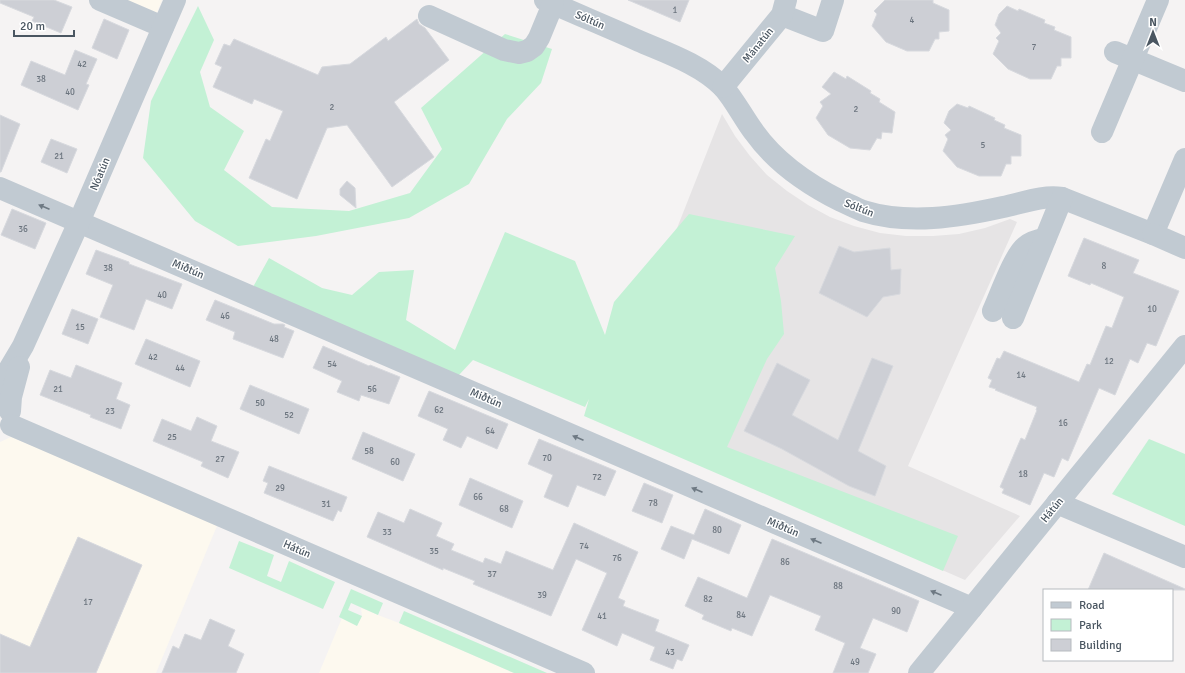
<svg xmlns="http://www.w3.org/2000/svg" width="1185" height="673" viewBox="0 0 1185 673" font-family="Signika,sans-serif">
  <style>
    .commercial { fill: #fdf9ef }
    .education { fill: #e6e4e5 }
    .green { fill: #c3f1d5 }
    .building { fill: #cdcfd5; stroke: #d7d9de }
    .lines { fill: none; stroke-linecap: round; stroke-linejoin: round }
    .minor { stroke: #c1cad2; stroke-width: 22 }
    .oneway { fill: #6e7983 }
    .labels { text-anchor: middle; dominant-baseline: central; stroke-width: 3; stroke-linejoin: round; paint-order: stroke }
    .number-label { font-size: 9px; fill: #6b747e }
    .street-label { font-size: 11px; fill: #4a5661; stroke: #fff }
  </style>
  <rect width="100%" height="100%" fill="#f5f3f3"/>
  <!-- commercial -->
  <g class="commercial">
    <polygon points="120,0 162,0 156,15"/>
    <polygon points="11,437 219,521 156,673 0,673 0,442"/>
    <polygon points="361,608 378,615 399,623 514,673 319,673 342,618 357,626 362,616"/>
  </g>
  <!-- education -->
  <polygon class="education" points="722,114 735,136 750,156 767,175 787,191 808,205 830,217 854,226 880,233 906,236 933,236 959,234 985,228 1010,219 1017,222 908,466 1020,516 965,580 601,421"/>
  <!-- green -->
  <g class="green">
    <polygon points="198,6 214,40 200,72 210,107 244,131 224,170 272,207 349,211 410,193 442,149 421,108 505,34 552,49 541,83 507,119 469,184 409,218 316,236 238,246 195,221 143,158 151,101"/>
    <polygon points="689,214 795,236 775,268 781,301 784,334 767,359 727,447 958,536 943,571 584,416 589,399 585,407 473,360 458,376 253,287 269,258 322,288 352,295 379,272 414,270 406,320 455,350 505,232 575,261 605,335 614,302"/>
    <polygon points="1149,439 1185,454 1185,526 1112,494"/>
    <polygon points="239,541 274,555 267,576 281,582 289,561 335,582 323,609 229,568"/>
    <polygon points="351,589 383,603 378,615 351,603 348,610 362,616 357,626 339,617"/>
    <polygon points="404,611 547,673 514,673 399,623"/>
  </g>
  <!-- building -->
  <g class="building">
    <polygon points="0,0 54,0 72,7 61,33 32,21 34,17 0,3"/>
    <polygon points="628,0 689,0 680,22"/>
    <polygon points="885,0 933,0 933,3 949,10 949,31 939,32 939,39 935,39 929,51 907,51 886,42 872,26 877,14 874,11"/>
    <polygon points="1007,6 1018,11 1019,9 1045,20 1044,23 1055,27 1054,30 1071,37 1071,58 1061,58 1061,66 1057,66 1051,79 1030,79 1008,69 993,54 999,41 996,38 1001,33 995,25 999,14"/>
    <polygon points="104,19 129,30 117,59 92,48"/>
    <polygon points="417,19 419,24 425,28 449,60 394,102 434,157 392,187 347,125 327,128 297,199 249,178 266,139 270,141 283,111 254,99 252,104 213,87 222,67 215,64 224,44 230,46 234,39 318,75 322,67 350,64 386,37 388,41"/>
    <polygon points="75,50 97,59 86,84 89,85 78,110 21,85 31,61 65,75"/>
    <polygon points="834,72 846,79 847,76 871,91 870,93 880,99 879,102 895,112 892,133 882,132 881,139 877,138 870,150 850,148 828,135 816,118 823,106 820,102 831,94 822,87"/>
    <polygon points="957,104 968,108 969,106 995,118 994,120 1005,125 1004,128 1021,135 1021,156 1011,156 1011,164 1006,164 1001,176 979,176 957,167 943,151 948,139 945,135 951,130 944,123 949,111"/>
    <polygon points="0,115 20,124 1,172 0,172"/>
    <polygon points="51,139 77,149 67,173 41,162"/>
    <polygon points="347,181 355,188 356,208 340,195 340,189"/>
    <polygon points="12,209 46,223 35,249 1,235"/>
    <polygon points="1084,238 1139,260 1133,273 1179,291 1156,346 1147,343 1138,363 1130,359 1115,395 1099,388 1068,461 1062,458 1054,477 1044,473 1030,505 1002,493 1004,489 1000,487 1021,438 1025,440 1037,410 1036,410 1037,407 995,390 996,389 989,387 992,380 988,378 997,358 1000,359 1004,351 1079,382 1087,364 1090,365 1106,326 1112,328 1124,297 1091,283 1090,285 1068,276"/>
    <polygon points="839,246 854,252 890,248 891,270 901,269 900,294 883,297 867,317 819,293"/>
    <polygon points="96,250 129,262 129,264 182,284 172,309 146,299 134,330 100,317 113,285 86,274"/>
    <polygon points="215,300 274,324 283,324 285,325 284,327 294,331 283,358 233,339 235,332 206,320"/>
    <polygon points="72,309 98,319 88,344 62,334"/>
    <polygon points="146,339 200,361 190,387 135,364"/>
    <polygon points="323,346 369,366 370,365 400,377 389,404 361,395 359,401 337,392 342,381 313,368"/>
    <polygon points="872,358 893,366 858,451 886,466 875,496 849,486 782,449 744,431 777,363 810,380 792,415 838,440"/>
    <polygon points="76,365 122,383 116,399 130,405 121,429 90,417 91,415 40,395 50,370 71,378"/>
    <polygon points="250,385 309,409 299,434 240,409"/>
    <polygon points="429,391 508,424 497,449 467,436 461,448 443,440 448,429 418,416"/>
    <polygon points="197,417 217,426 211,441 239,452 228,478 201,466 203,462 153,441 162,419 191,431"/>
    <polygon points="363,432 415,454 403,481 352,459"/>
    <polygon points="539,439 616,471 605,496 577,485 568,507 544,497 553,475 528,464"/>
    <polygon points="269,466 347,497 341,512 338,510 333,521 264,493 268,483 263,481"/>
    <polygon points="470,478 523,501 512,528 459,505"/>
    <polygon points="644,483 673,495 662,523 632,511"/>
    <polygon points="410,509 442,523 436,536 454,544 451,550 483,563 485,558 501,564 506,551 553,570 574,523 638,552 618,598 625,601 623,606 659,620 655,631 689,645 682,661 677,659 673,669 650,660 655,647 622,633 617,646 582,630 607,573 576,559 551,616 473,584 475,581 443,568 443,570 367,537 378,512 404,523"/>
    <polygon points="705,509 741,525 729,554 692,539 684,559 661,549 671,526 694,535"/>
    <polygon points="78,537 142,565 96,673 0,673 0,634 30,647"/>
    <polygon points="772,539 919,601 907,632 873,618 860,648 876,654 868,673 833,673 845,643 815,630 821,616 770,595 752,636 732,628 731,631 702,619 704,615 685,606 698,577 747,598"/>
    <polygon points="1104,553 1185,589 1185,590 1088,590"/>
    <polygon points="210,619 235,630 228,646 244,654 236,673 162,673 173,646 179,649 185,634 201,640"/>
  </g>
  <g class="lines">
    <!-- minor -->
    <g class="minor">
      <polyline points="100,0 163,27"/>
      <path d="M545 0C576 14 608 27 639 41 667 53 702 65 723 87 734 99 744 119 754 132 776 163 807 184 841 201 848 204 855 208 863 211 908 225 958 217 1003 207 1023 203 1042 195 1062 198L1153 234 1185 159"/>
      <polyline points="782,15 823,31 833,0"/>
      <polyline points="429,16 504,50 519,53 527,51 534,46 539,38 553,4"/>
      <polyline points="1115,52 1185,81"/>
      <polyline points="723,87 782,15 786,0"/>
      <polyline points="1102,132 1158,0"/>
      <polyline points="0,188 972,608"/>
      <polyline points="1153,234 1185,248"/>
      <path d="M993 311C1000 296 1014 256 1025 247 1031 242 1038 240 1045 239"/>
      <polyline points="1013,318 1062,198"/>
      <polyline points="0,385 23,346 79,222 175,0"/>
      <polyline points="10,411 11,397 19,367"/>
      <polyline points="11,425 584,673"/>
      <polyline points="1057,503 1185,557"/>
      <polyline points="919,673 1185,346"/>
    </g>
  </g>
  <!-- one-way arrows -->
  <defs><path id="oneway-solid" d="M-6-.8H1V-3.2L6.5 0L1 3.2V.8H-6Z"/></defs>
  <g class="oneway">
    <use href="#oneway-solid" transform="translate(44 207) rotate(-157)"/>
    <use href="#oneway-solid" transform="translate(578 438) rotate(-157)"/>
    <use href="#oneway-solid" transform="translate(697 490) rotate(-157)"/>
    <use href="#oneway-solid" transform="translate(816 541) rotate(-157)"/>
    <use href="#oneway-solid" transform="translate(936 593) rotate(-157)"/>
  </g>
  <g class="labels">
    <!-- number labels -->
    <g class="number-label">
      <text x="675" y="10">1</text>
      <text x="912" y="20">4</text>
      <text x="1034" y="47">7</text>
      <text x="82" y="64">42</text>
      <text x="41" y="79">38</text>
      <text x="70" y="92">40</text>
      <text x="332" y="107">2</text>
      <text x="856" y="109">2</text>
      <text x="983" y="145">5</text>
      <text x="59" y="156">21</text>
      <text x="23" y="229">36</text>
      <text x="1104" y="266">8</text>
      <text x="108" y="268">38</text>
      <text x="162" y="295">40</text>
      <text x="1152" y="309">10</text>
      <text x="225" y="316">46</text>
      <text x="80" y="327">15</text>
      <text x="274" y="339">48</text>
      <text x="153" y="357">42</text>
      <text x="1109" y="361">12</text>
      <text x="332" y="364">54</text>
      <text x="180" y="368">44</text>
      <text x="1021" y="375">14</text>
      <text x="58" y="389">21</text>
      <text x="372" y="389">56</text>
      <text x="260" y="403">50</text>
      <text x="439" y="410">62</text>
      <text x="110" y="411">23</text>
      <text x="289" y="415">52</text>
      <text x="1063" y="423">16</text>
      <text x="490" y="431">64</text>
      <text x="172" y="437">25</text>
      <text x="369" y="451">58</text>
      <text x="547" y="458">70</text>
      <text x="220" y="459">27</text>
      <text x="395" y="462">60</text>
      <text x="1023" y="474">18</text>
      <text x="597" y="477">72</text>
      <text x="280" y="488">29</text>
      <text x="478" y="497">66</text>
      <text x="653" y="503">78</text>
      <text x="326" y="504">31</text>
      <text x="504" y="509">68</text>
      <text x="717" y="530">80</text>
      <text x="387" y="532">33</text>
      <text x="584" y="546">74</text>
      <text x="434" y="551">35</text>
      <text x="617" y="558">76</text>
      <text x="785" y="562">86</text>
      <text x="492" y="574">37</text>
      <text x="838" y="586">88</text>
      <text x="542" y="595">39</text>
      <text x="708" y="599">82</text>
      <text x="88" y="602">17</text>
      <text x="896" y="611">90</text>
      <text x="741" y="615">84</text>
      <text x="602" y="616">41</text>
      <text x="670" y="652">43</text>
      <text x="855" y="662">49</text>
    </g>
    <!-- street labels -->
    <g class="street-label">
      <text transform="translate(590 20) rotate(23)">Sóltún</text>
      <text transform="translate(758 45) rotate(-51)">Mánatún</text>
      <text transform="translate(100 174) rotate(-67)">Nóatún</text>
      <text transform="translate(859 208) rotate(21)">Sóltún</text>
      <text transform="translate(188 269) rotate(23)">Miðtún</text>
      <text transform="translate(486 398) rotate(23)">Miðtún</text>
      <text transform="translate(1052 510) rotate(-51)">Hátún</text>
      <text transform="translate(783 527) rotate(23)">Miðtún</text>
      <text transform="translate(297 549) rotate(23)">Hátún</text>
    </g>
  </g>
  <!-- legend -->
  <rect x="1043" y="589" width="130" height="72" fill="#ffffff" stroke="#b7bbc0"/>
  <rect x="1051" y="602" width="20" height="6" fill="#c1cad2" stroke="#b7bbc0"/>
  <text x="1079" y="609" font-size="12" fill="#4a5661">Road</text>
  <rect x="1051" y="619" width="20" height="12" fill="#c3f1d5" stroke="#b7bbc0"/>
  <text x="1079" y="629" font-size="12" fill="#4a5661">Park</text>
  <rect x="1051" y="639" width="20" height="12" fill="#cdcfd5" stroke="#b7bbc0"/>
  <text x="1079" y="649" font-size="12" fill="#4a5661">Building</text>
  <!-- north arrow -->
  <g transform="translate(1153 32)" stroke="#ffffff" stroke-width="3" paint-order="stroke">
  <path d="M0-3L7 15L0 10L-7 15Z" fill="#4a5661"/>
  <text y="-6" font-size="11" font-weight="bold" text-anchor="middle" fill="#4a5661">N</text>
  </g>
  <!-- scale -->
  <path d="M14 30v6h60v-6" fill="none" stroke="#4a5661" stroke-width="2"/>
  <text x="20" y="30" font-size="12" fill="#4a5661" stroke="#ffffff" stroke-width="3" paint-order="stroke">20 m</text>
</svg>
